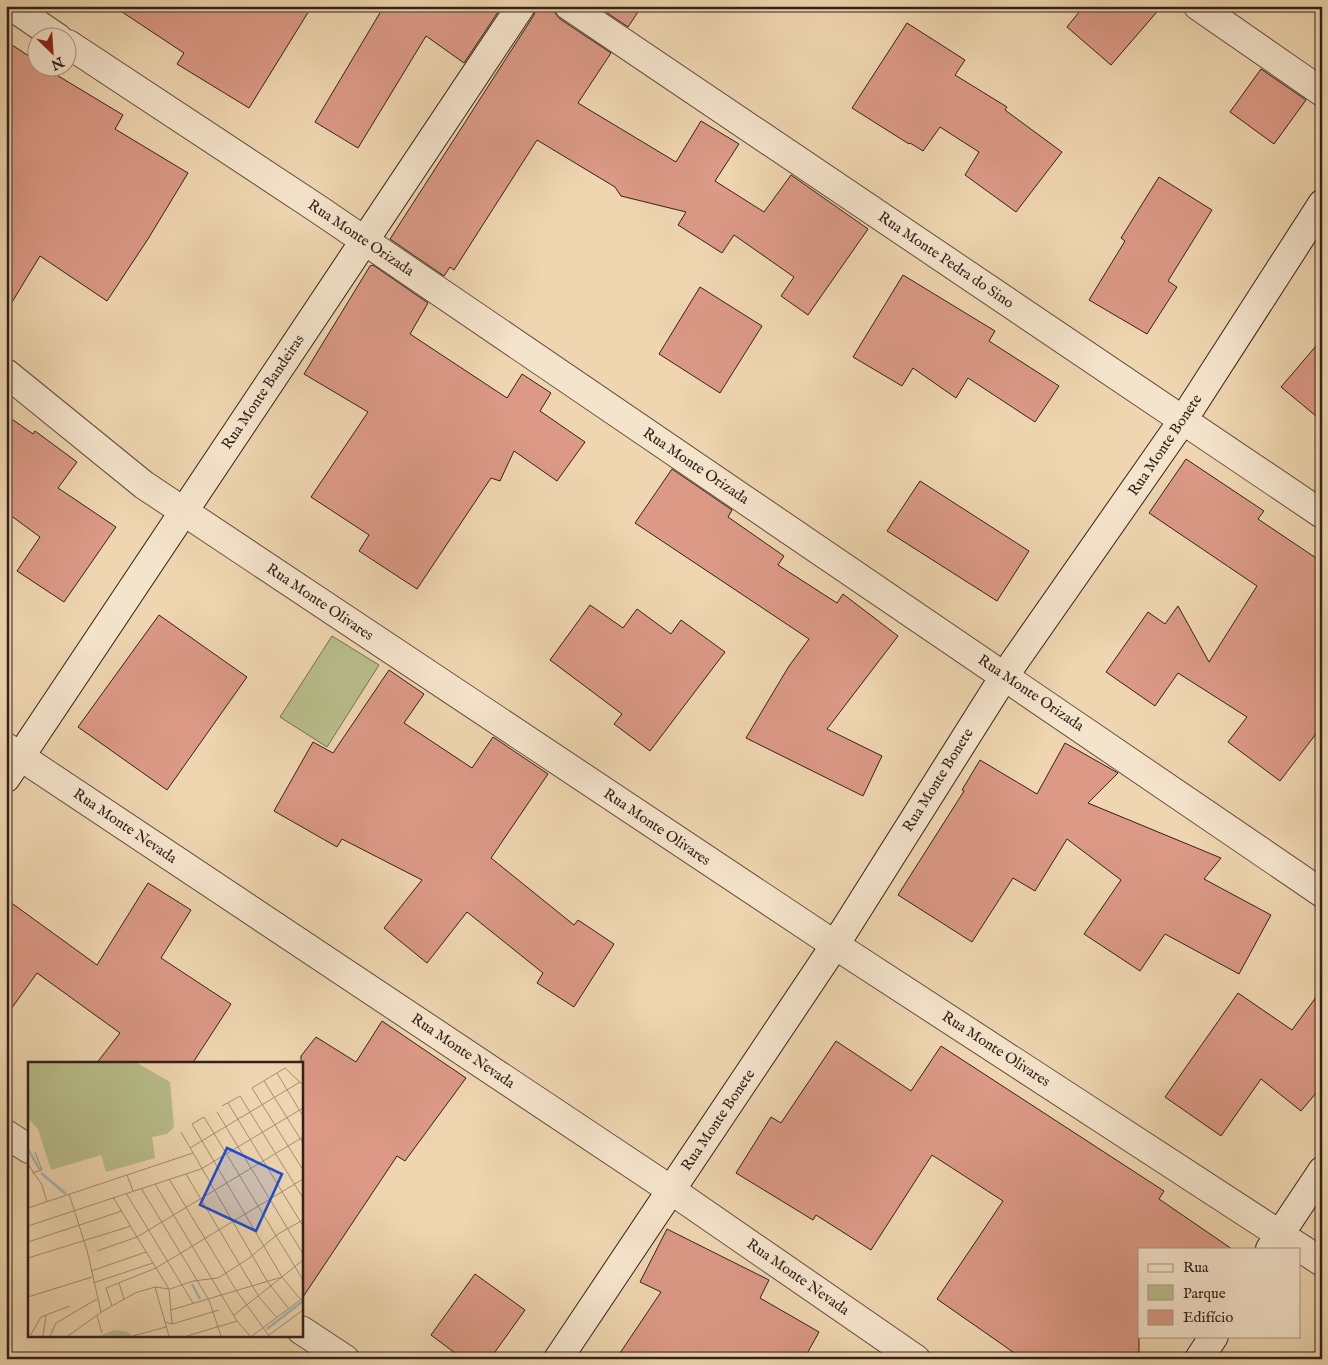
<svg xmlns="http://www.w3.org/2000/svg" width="1328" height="1365" viewBox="0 0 1328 1365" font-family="'IM FELL English',serif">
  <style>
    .green { fill: #b9be8c; stroke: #767052 }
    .building { fill: #db9986; stroke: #332119 }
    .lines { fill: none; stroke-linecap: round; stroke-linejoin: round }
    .street-casing { stroke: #624e3f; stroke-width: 30 }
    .secondary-casing { stroke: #332119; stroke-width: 30 }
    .street { stroke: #f5e4cc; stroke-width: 28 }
    .secondary { stroke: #f5e4cc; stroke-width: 28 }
    .labels { text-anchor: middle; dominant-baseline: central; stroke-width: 4.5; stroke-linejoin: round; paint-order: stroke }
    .street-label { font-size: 15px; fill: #332119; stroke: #f5e4cc }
    .inset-river { fill: none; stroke: #a0b6b8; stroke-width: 2.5 }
    .inset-road { fill: none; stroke: #a48e74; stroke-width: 1 }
    .view { fill: #1d4ed8; fill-opacity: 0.15; stroke: #1d4ed8; stroke-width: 2.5 }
    .inset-edge { fill: none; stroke: #332119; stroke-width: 2.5 }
  </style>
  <rect width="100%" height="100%" fill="#efd6b0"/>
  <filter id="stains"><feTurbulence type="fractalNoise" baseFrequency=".004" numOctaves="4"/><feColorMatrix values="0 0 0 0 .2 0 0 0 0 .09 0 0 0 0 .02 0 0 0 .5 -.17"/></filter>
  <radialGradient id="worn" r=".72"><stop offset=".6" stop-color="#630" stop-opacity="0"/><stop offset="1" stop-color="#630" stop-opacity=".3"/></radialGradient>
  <!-- green -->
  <polygon class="green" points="332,636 379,665 327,747 280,717"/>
  <!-- building -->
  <g class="building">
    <polygon points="113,6 312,6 249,108 177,64 184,53"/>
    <polygon points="384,6 502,6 464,63 426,36 358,148 315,122"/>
    <polygon points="536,6 554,6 555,13 560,19 611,53 578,103 676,162 701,121 739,144 715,181 764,212 791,175 868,229 808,315 781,296 794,277 734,235 722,253 678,225 686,212 621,196 615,187 537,140 454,270 450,267 444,276 390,239 534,15"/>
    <polygon points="597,6 642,6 628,27"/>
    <polygon points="1084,6 1162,6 1111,65 1067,27"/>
    <polygon points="907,23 965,60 955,75 1007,107 1005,110 1062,152 1016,212 965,175 979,152 940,127 923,151 910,143 909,144 852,108"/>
    <polygon points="6,41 38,62 38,68 45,68 123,115 115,129 188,173 148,239 107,301 40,256 6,312"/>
    <polygon points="1261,69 1306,100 1274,144 1230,112"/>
    <polygon points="1159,177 1212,210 1168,281 1177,287 1147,334 1089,300 1125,241 1121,238"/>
    <polygon points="373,265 428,303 410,334 507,398 522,374 551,393 540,411 585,442 557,481 514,451 500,481 491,478 417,589 359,551 369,535 311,497 368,412 304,374 370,266"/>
    <polygon points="903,275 995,331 989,341 1059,386 1035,422 968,378 956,398 913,368 902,386 853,357"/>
    <polygon points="700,287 762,326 720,393 659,354"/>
    <polygon points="1322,339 1322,421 1281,387"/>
    <polygon points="6,415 33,434 35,431 77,462 58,488 116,527 64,602 17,571 40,537 6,512"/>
    <polygon points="1186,459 1264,511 1258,519 1322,562 1322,726 1280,781 1228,742 1247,717 1178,673 1155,706 1106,672 1148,612 1165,624 1178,606 1209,662 1257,586 1149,513"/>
    <polygon points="672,469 732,510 728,517 784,556 778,565 837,603 843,594 898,636 827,729 882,756 863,796 746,738 789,666 809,639 635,523"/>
    <polygon points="920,481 1029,551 997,601 887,531"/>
    <polygon points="590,605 623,628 637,609 671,634 681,620 725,652 650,751 614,724 622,714 550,660"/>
    <polygon points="159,615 247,677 167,790 78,727"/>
    <polygon points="389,670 424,694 404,723 472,768 493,737 548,774 491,858 574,925 578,920 614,944 574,1007 537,983 543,973 467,912 427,963 384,928 422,880 342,839 337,847 274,811 313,742 333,753"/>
    <polygon points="1065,743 1118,773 1088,803 1221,858 1204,879 1271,915 1239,974 1165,934 1140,971 1084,934 1121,880 1067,839 1035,891 1013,878 972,942 898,895 964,791 962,790 980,760 1037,794"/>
    <polygon points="148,883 191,910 161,958 231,1004 192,1064 96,1064 120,1033 37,973 6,1016 6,899 97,965"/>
    <polygon points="1322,989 1322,1086 1301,1111 1261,1079 1221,1136 1165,1097 1238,993 1292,1030"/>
    <polygon points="382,1021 466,1078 405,1161 397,1156 301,1300 301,1056 316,1037 356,1062"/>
    <polygon points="836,1041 911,1091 941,1046 1164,1191 1159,1199 1232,1249 1139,1249 1139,1359 1023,1359 937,1299 1003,1201 932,1155 871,1250 816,1215 813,1220 736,1173 771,1117 781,1123"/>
    <polygon points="667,1229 769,1280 760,1298 819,1332 804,1359 616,1359 661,1292 640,1282"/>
    <polygon points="475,1274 525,1310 490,1359 463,1359 431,1335"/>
  </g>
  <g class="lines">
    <defs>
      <g id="street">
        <polyline points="11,6 58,38"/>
        <polyline points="569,6 1322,514"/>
        <polyline points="1198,6 1322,92"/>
        <polyline points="68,44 318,209 1322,893"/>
        <polyline points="6,373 144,485 835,945 1322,1262"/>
        <polyline points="6,747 671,1190 916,1359"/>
        <polyline points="6,1134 29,1149"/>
        <polyline points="301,1330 345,1359"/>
      </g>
      <g id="secondary">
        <polyline points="6,778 521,6"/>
        <polyline points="1270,1249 1322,1171"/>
        <polyline points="558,1359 835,945 1005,675 1183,420 1322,204"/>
        <polyline points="1199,1359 1214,1336"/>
      </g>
    </defs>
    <!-- street casing -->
    <use href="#street" class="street-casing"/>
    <!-- secondary casing -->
    <use href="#secondary" class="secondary-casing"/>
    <!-- street -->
    <use href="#street" class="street"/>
    <!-- secondary -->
    <use href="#secondary" class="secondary"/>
  </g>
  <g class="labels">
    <!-- street labels -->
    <g class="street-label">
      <text transform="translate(361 238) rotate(34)">Rua Monte Orizada</text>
      <text transform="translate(946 260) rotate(34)">Rua Monte Pedra do Sino</text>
      <text transform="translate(263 392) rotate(-56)">Rua Monte Bandeiras</text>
      <text transform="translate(1165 445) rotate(-56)">Rua Monte Bonete</text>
      <text transform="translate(696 466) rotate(34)">Rua Monte Orizada</text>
      <text transform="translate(320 602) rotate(34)">Rua Monte Olivares</text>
      <text transform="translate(1031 693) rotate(34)">Rua Monte Orizada</text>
      <text transform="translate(938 780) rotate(-58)">Rua Monte Bonete</text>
      <text transform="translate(125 826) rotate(34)">Rua Monte Nevada</text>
      <text transform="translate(657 827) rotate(34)">Rua Monte Olivares</text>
      <text transform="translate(996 1049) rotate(33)">Rua Monte Olivares</text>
      <text transform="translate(463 1051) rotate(34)">Rua Monte Nevada</text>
      <text transform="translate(718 1120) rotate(-56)">Rua Monte Bonete</text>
      <text transform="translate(798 1277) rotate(35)">Rua Monte Nevada</text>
    </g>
  </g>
  <!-- overview -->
  <g transform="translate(28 1062)">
    <rect width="275" height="275" fill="#efd6b0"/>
    <path d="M0 1H109L142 20 146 65 139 72 124 75 127 96 78 110 73 93 23 108 10 67 0 56ZM86 268 100 270 104 274H71Z" fill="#b9be8c"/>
    <path class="inset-river" d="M0 87 12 108M13 111 38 132M164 222 172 237M239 267 275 239"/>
    <path class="inset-road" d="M249 11 275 54M236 19 275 81M275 23 257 6 224 26 275 108M200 41 275 164M194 44 212 34 275 136M189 50 275 192M153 70 239 219 261 247M162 86 272 20M0 102 14 123 19 140M4 111 14 108 7 90M158 112 231 235 249 256M99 113 105 129M141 117 208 228 241 274M127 122 209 259 222 274M113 126 181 238 193 274M98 131 165 241M41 132 59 188 73 250M0 146 165 91M0 164 173 107 275 46M0 180 94 149M69 189 109 175 85 135M0 196 103 164M128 206 275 117M63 209 118 190M65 221 125 201M91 221 96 237M142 227 165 219 190 216 220 197 250 172 275 158M0 235 64 215M273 238 254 215 164 62 176 55 275 218M84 244 78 226 128 206M143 248 254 215 275 198M206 253 254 215M69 254 74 271M137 260 144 262 141 227 109 175 275 75M144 262 191 248M241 273 275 248M2 274 13 255 42 244M15 274 18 253M22 274 28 261 69 237M40 274 75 249 107 231 127 225M105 274 138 265M141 274 127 225 141 227M159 274 209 259M224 274 275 236"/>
    <path class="view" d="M199 86 254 112 228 169 172 143Z"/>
    <rect width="275" height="275" class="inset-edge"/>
  </g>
  <!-- margin -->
  <rect width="1328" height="1365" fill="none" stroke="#efd6b0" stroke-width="25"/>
  <rect x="8" y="8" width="1313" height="1350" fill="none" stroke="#332119" stroke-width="2.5"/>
  <rect x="12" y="12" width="1303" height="1340" fill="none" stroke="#332119"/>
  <!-- legend -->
  <rect x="1138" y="1248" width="162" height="90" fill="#f5e4cc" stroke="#a79684"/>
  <rect x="1148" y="1264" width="25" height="8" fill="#f5e4cc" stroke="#a79684"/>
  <text x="1183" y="1272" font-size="15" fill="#332119">Rua</text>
  <rect x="1148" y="1285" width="25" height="15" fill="#b9be8c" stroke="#a79684"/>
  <text x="1183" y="1298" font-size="15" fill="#332119">Parque</text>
  <rect x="1148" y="1310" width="25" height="15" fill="#db9986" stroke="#a79684"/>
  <text x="1183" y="1322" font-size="15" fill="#332119">Edifício</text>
  <!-- north arrow -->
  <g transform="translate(52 52) rotate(155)"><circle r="24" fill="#f5e4cc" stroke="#a79684"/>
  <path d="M0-4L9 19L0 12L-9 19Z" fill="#8f2418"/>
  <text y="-8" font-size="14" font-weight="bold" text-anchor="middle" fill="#332119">N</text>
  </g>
  <rect width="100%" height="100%" filter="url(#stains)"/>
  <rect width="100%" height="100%" fill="url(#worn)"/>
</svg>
